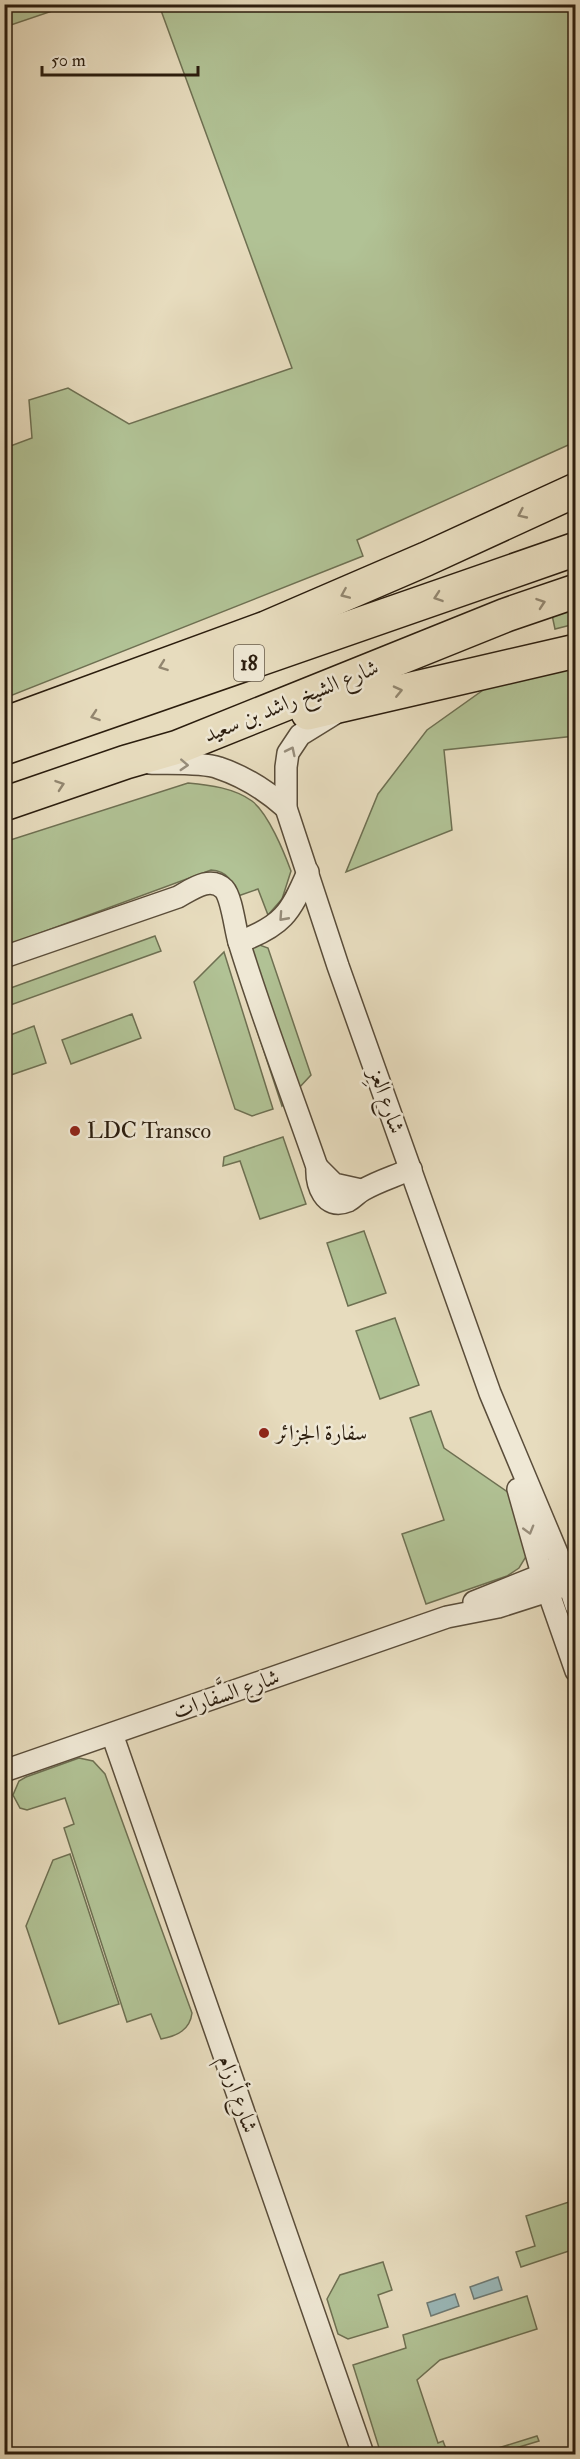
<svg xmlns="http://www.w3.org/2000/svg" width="580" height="2459" viewBox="0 0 580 2459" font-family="'IM FELL Double Pica',Amiri,serif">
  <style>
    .green { fill: #b1c295; stroke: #6e7052; stroke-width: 1.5 }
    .water { fill: #9ab9ba; stroke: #6e7b75; stroke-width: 1.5 }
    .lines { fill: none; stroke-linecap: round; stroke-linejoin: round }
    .street-casing { stroke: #5a4d3a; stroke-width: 24 }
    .primary-casing { stroke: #2b1d0e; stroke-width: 36 }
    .street { stroke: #efe8d5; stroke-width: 21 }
    .primary { stroke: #e7dcbe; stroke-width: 33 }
    .oneway { stroke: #92866f }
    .oneway2 { stroke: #978d7b }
    .poi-dot { fill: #8f2418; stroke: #efe8d5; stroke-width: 2 }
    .labels { text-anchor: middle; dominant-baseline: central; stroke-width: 5; stroke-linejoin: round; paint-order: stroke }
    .shield { fill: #efe8d5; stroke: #665a4a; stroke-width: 1.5 }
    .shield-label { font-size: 21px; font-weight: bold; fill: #2b1d0e }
    .street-label { font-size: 22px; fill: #2b1d0e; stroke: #efe8d5 }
    .poi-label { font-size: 22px; fill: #2b1d0e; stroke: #efe8d5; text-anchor: start }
  </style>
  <rect width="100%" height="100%" fill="#e7dcbe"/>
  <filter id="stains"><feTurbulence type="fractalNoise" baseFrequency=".00333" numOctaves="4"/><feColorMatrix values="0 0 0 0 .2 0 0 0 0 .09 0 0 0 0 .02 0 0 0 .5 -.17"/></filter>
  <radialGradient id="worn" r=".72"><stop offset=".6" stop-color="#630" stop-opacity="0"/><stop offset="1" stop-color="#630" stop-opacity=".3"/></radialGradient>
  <!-- green -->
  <g class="green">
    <polygon points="5,4 70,4 70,5 5,27"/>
    <polygon points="159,5 575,5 575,442 357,540 363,556 5,698 5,448 32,438 29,400 68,388 129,424 292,368"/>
    <polygon points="575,607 575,624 555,629 552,615"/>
    <polygon points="575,659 575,736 444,750 452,830 346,872 378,794 427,730 503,676"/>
    <path d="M188 783C210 785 234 788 252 801 268 813 284 852 291 871L282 899 268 915 258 889 238 896C233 882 228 871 211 870L5 946 4 842Z"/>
    <polygon points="155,936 161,951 5,1007 5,990"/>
    <polygon points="251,942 268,948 311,1075 282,1106 230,949"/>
    <polygon points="224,952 273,1109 252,1116 235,1109 194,982"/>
    <polygon points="132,1014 141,1038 71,1064 62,1040"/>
    <polygon points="34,1026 46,1063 8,1076 5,1065 5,1037"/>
    <polygon points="283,1137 306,1204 260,1219 240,1161 223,1166 224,1157"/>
    <polygon points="364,1231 386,1293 348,1306 327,1243"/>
    <polygon points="395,1318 419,1385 380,1399 356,1331"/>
    <polygon points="431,1411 444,1448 509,1493 527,1555 519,1568 507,1576 426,1604 402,1534 444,1520 410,1418"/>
    <path d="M79 1758 93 1761 105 1774 192 2013C190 2030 177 2036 161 2039L151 2014 127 2022 64 1828 74 1824 65 1798 27 1810 20 1808 13 1795 19 1781 26 1777Z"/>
    <polygon points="70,1854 119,2004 59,2024 26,1926 53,1860"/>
    <polygon points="575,2200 575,2249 521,2267 516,2252 535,2246 526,2216"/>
    <polygon points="383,2262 392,2290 378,2295 388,2327 348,2339 338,2334 327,2299 340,2275"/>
    <polygon points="527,2296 537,2329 440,2360 417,2380 438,2443 443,2441 448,2454 381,2454 353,2365 406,2348 403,2335"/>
    <polygon points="537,2436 539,2441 496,2454 479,2454"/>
  </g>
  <!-- water -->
  <g class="water">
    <polygon points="498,2277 502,2290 474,2299 470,2287"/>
    <polygon points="455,2294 459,2306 431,2316 427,2303"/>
  </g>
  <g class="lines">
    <defs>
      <g id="street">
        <polyline points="334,714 300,735 288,753 286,767 286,808 338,966 490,1393 563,1567 576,1606"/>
        <path d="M149 763C167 764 204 762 219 768 243 776 267 791 286 808"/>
        <path d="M239 942C282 926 290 914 308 872"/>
        <path d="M4 957 178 897C191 890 210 875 224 889 232 898 235 929 239 942 262 1017 291 1092 317 1167 316 1184 324 1211 348 1201 354 1198 357 1193 363 1190 378 1181 396 1176 411 1169"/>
        <polyline points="317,1167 334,1184 361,1190"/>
        <polyline points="518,1489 542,1574 576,1671"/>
        <polyline points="474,1602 554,1570"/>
        <polyline points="112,1734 363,2454"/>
        <polyline points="4,1771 447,1617 498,1607 576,1582"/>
      </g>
      <g id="primary">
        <polyline points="308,713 576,651"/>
        <polyline points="4,724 266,628 426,559 576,490"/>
        <polyline points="4,748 576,549"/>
        <polyline points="4,804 126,762 178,747 506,615 576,591"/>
      </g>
    </defs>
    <!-- street casing -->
    <use href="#street" class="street-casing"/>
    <!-- primary casing -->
    <use href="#primary" class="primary-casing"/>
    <!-- street -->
    <use href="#street" class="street"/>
    <!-- primary -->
    <use href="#primary" class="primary"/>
  </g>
  <!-- one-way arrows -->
  <defs><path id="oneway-chevron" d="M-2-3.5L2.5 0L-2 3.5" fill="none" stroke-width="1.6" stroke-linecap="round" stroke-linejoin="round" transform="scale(1.5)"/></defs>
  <g class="oneway">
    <use href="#oneway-chevron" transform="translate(522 514) rotate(155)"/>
    <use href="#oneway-chevron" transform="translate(345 594) rotate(157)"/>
    <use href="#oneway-chevron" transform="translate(438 597) rotate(161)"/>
    <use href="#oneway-chevron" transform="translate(541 603) rotate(-19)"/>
    <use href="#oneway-chevron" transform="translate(163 666) rotate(160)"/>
    <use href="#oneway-chevron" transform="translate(398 691) rotate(-13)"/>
    <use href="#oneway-chevron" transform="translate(95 716) rotate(161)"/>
    <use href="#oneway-chevron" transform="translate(60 785) rotate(-19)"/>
  </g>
  <g class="oneway2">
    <use href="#oneway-chevron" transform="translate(291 751) rotate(-64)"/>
    <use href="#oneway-chevron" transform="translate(184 765) rotate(3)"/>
    <use href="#oneway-chevron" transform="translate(283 917) rotate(132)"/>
    <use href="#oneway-chevron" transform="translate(529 1530) rotate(74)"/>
  </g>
  <!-- markers -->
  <g class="poi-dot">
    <circle cx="75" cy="1131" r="6"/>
    <circle cx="264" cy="1433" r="6"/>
  </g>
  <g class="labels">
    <!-- shield labels -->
    <rect class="shield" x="234" y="645" width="30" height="36" rx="4.5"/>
    <g class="shield-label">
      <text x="249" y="663">18</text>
    </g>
    <!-- street labels -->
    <g class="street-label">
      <text transform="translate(291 701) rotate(-22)">شارع الشيخ راشد بن سعيد</text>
      <text transform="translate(387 1101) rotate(71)">شارع العِز</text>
      <text transform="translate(226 1694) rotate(-19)">شارع السَّفارات</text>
      <text transform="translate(238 2094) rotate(71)">شارع أرزام</text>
    </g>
    <!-- poi labels -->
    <g class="poi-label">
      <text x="87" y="1131">LDC Transco</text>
      <text x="276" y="1433">سفارة الجزائر</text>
    </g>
  </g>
  <!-- margin -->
  <rect width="580" height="2459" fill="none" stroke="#e7dcbe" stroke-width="24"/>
  <rect x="6" y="6" width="568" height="2447" fill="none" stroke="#2b1d0e" stroke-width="3"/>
  <rect x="12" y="12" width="556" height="2435" fill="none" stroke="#2b1d0e" stroke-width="1.5"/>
  <!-- scale -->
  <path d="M42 66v9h156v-9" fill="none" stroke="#2b1d0e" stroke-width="3"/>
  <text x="51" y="66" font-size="18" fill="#2b1d0e" stroke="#efe8d5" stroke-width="4.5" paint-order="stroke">50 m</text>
  <rect width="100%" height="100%" filter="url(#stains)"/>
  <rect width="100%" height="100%" fill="url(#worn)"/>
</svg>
